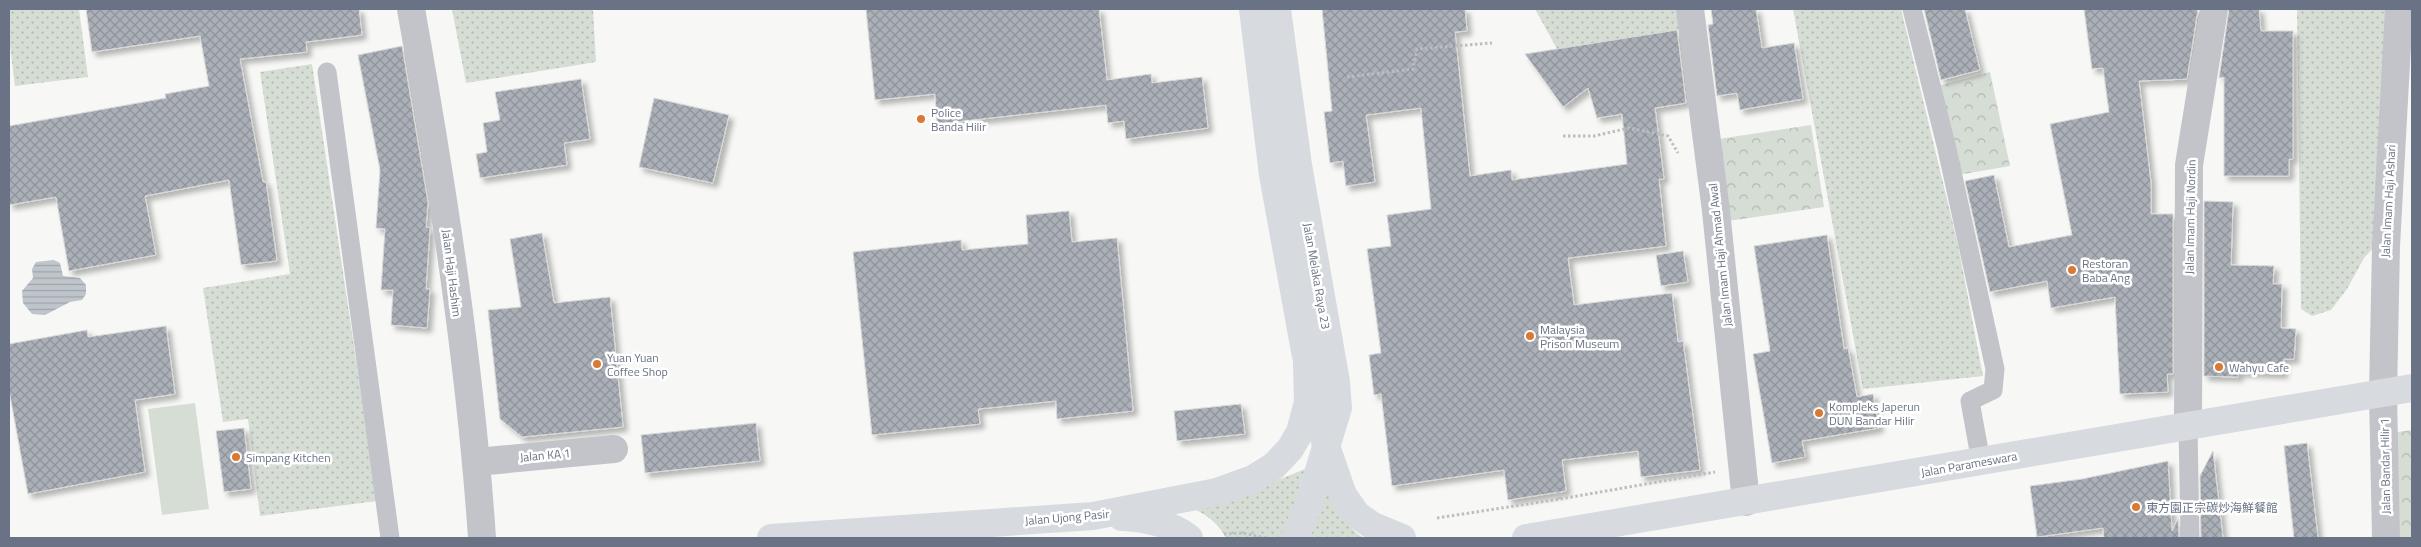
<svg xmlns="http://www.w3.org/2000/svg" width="2421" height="547" viewBox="0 0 2421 547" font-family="'Titillium Web','Noto Sans SC',sans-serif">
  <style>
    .grass { fill: url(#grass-dots) }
    .forest { fill: url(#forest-crowns) }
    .park { fill: #d6ddd5 }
    .water { fill: url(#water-rules) }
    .building { fill: url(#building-cross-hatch); stroke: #d9dad8; filter: url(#shadow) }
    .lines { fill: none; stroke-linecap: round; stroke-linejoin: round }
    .path { stroke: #bcbec1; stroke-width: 3; stroke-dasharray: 2.5 2.5; stroke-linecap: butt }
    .service { stroke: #c2c4c9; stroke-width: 19 }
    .minor { stroke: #c2c4c9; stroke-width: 28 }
    .secondary { stroke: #d7dadf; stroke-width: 28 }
    .primary { stroke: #d7dadf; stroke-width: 28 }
    .poi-dot { fill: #d97934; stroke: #fff; stroke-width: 2 }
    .labels { text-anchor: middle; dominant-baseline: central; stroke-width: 5; stroke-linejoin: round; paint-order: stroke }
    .poi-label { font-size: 12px; fill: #697385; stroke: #fff; text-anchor: start }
    .street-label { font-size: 12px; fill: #697385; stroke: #fff }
  </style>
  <defs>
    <pattern id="grass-dots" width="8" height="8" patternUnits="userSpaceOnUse" patternTransform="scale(1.25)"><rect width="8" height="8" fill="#d6ddd5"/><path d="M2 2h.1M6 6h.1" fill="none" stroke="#b2b8b2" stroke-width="1.8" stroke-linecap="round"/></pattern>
    <pattern id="forest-crowns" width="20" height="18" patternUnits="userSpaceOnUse" patternTransform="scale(1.25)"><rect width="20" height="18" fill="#d6ddd5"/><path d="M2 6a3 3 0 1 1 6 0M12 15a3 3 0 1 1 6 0" fill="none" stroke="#b2b8b2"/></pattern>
    <pattern id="water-rules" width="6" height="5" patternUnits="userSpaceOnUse" patternTransform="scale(1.25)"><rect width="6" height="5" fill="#bec5cb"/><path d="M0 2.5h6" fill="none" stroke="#9ea4aa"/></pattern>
    <pattern id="building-cross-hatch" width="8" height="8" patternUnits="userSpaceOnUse" patternTransform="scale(1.25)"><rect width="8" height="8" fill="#abb0b8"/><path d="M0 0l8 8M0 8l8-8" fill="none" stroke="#8f949b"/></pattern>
    <filter id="shadow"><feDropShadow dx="4.5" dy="4.5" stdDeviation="2.5" flood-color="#0004"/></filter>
  </defs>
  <rect width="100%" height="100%" fill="#f7f8f5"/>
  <!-- grass -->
  <g class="grass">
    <polygon points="9,9 79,9 88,77 15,86 9,38"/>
    <polygon points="452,9 593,9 596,62 466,83"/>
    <polygon points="1535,9 1682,9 1684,29 1557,49"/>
    <polygon points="1793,9 1901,9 1958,245 1983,376 1863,389"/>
    <polygon points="2297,9 2391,9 2375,246 2364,258 2347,289 2331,310 2312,316 2301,309"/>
    <polygon points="312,64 377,501 260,516 248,419 223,422 203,288 290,274 260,72"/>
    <path d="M1305 469 1284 538H1226C1217 521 1202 511 1184 505L1253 490Z"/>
    <path d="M1326 487C1334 506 1345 527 1364 538H1308Z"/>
  </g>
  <!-- forest -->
  <g class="forest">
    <polygon points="1990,72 2010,166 1958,175 1938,86"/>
    <polygon points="1811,125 1824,207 1728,221 1718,139"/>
    <polygon points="2412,430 2412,538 2397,538 2391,433"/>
  </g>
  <!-- park -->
  <polygon class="park" points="195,403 209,509 162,515 148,409"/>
  <!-- water -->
  <polygon class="water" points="54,260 60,263 63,276 80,278 86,285 86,294 82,300 70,302 45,315 32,314 23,303 22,291 33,278 32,269 36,262"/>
  <!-- building -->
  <g class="building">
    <polygon points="86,9 359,9 362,35 306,42 307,52 240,59 263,182 266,182 277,261 241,265 229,180 145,196 156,255 69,271 56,197 9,205 9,126 166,98 165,94 209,86 200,36 92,52"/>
    <polygon points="866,9 1099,9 1107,80 1151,74 1152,83 1202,77 1208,128 1126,139 1124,121 1108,123 1106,105 937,124 935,94 875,100"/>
    <polygon points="1322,9 1465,9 1467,31 1455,32 1470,176 1511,170 1512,180 1627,164 1622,114 1597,118 1588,88 1563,107 1525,54 1677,30 1686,103 1655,108 1664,179 1659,179 1666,246 1568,258 1574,305 1672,293 1678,342 1683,341 1700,470 1641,477 1638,451 1562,460 1566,491 1508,500 1504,470 1392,486 1381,394 1374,395 1369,355 1381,353 1367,249 1391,246 1387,215 1431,209 1421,108 1366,115 1375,182 1346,186 1343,161 1330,163 1324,112 1332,111"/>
    <polygon points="1711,9 1756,9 1762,48 1794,43 1803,99 1740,110 1737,93 1717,96 1708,25 1713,24"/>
    <polygon points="1924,9 1965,9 1980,70 1941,80"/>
    <polygon points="2084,9 2198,9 2187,79 2139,81 2151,183 2151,214 2173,214 2173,374 2167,374 2168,392 2120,394 2115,297 2051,308 2047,281 1990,292 1965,181 1994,175 2009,247 2072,235 2050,124 2109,112 2103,68 2092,69"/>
    <polygon points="2229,9 2259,9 2261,31 2293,31 2293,159 2289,159 2289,176 2224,176 2224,77 2219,78"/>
    <polygon points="402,46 428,203 426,227 430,228 426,289 430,289 427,328 391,325 393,290 381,290 385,229 376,228 380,170 358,55"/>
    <polygon points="581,79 590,139 564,143 567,165 480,178 476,154 487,152 483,123 500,120 495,92"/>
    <polygon points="654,98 729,115 713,183 639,167"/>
    <polygon points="2204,201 2233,202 2231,265 2274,266 2273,284 2282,284 2281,328 2296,329 2294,359 2284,359 2283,374 2239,372 2238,377 2204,376"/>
    <polygon points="1069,211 1072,242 1117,238 1133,411 1057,419 1056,401 978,409 980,424 872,435 853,252 961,240 962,250 1028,244 1026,215"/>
    <polygon points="542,233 554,303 610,297 623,427 522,437 500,419 488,310 521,307 510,239"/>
    <polygon points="1827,235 1844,349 1848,348 1857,397 1873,394 1879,428 1802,441 1805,457 1772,463 1753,354 1770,351 1754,246"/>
    <polygon points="1683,251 1688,282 1661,286 1656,255"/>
    <polygon points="166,326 175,394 135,400 145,472 28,494 9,390 9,344 87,330 88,337"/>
    <polygon points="1241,404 1245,434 1177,441 1174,411"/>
    <polygon points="756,423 760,461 645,473 641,435"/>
    <polygon points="244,428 251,489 224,492 216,431"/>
    <polygon points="2307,443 2318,538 2294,538 2284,446"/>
    <polygon points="2213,451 2223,538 2201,538 2200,476"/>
    <polygon points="2168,461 2172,531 2178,519 2179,538 2104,538 2103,528 2037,537 2030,486 2082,479"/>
  </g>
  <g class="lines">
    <!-- path -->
    <g class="path">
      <polyline points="1347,77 1413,69 1417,49 1492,43"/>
      <polyline points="1563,136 1594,136 1629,128 1668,136 1678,153"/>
      <polyline points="1558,492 1560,499"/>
      <polyline points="1437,518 1560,499 1715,472"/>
      <polyline points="1224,534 1243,533 1266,538"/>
    </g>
    <!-- service -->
    <g class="service">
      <polyline points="1912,9 1947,149 1995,369 1993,390 1970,401 1981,462"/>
      <polyline points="327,72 390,538"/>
      <polyline points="2188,427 2190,538"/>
    </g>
    <!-- minor -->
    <g class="minor">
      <path d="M411 9C442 184 470 361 482 538"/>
      <polyline points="1690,9 1716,211 1746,502"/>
      <polyline points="2188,427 2189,165 2214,9"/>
      <polyline points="477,462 614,449"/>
      <polyline points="2386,538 2383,394 2386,246 2399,9"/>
    </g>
    <!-- secondary -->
    <polyline class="secondary" points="1526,538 2412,388"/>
    <!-- primary -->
    <g class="primary">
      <polyline points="1253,9 1273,175 1305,351 1326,446 1343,495 1357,515 1373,526 1402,538"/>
      <polyline points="1277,9 1298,165 1336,382 1338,408 1334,421 1309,503 1295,538"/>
      <path d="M1122 517C1145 518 1171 524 1189 538"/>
      <polyline points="771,538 1093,516 1217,492 1253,479 1274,466 1290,449 1300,432 1308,402 1307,364"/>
    </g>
  </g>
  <!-- markers -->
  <g class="poi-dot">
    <circle cx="921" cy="119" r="5"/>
    <circle cx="2072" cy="270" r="5"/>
    <circle cx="1530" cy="336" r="5"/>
    <circle cx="597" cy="364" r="5"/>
    <circle cx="2219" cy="367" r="5"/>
    <circle cx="1819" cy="413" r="5"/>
    <circle cx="236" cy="457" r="5"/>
    <circle cx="2136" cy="507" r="5"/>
  </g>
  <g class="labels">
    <!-- poi labels -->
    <g class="poi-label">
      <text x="931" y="112">Police<tspan x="931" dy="14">Banda Hilir</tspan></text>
      <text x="2082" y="263">Restoran<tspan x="2082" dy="14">Baba Ang</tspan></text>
      <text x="1540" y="329">Malaysia<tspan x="1540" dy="14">Prison Museum</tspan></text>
      <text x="607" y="357">Yuan Yuan<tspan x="607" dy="14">Coffee Shop</tspan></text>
      <text x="2229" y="367">Wahyu Cafe</text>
      <text x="1829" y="406">Kompleks Japerun<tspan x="1829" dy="14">DUN Bandar Hilir</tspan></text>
      <text x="246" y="457">Simpang Kitchen</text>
      <text x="2146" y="507">東方園正宗碳炒海鮮餐館</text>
    </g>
    <!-- street labels -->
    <g class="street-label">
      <text transform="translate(2388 201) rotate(-87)">Jalan Imam Haji Ashari</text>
      <text transform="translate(2190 217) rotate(-89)">Jalan Imam Haji Nordin</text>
      <text transform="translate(1720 255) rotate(-96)">Jalan Imam Haji Ahmad Awal</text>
      <text transform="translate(452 273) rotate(83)">Jalan Haji Hashim</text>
      <text transform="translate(1317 276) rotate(80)">Jalan Melaka Raya 23</text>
      <text transform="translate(545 455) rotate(-5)">Jalan KA 1</text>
      <text transform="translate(1969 464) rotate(-10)">Jalan Parameswara</text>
      <text transform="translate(2385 466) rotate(-91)">Jalan Bandar Hilir 1</text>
      <text transform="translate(1067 517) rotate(-5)">Jalan Ujong Pasir</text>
    </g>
  </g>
  <!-- border -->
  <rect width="2421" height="547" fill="none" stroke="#697385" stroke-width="20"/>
</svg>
